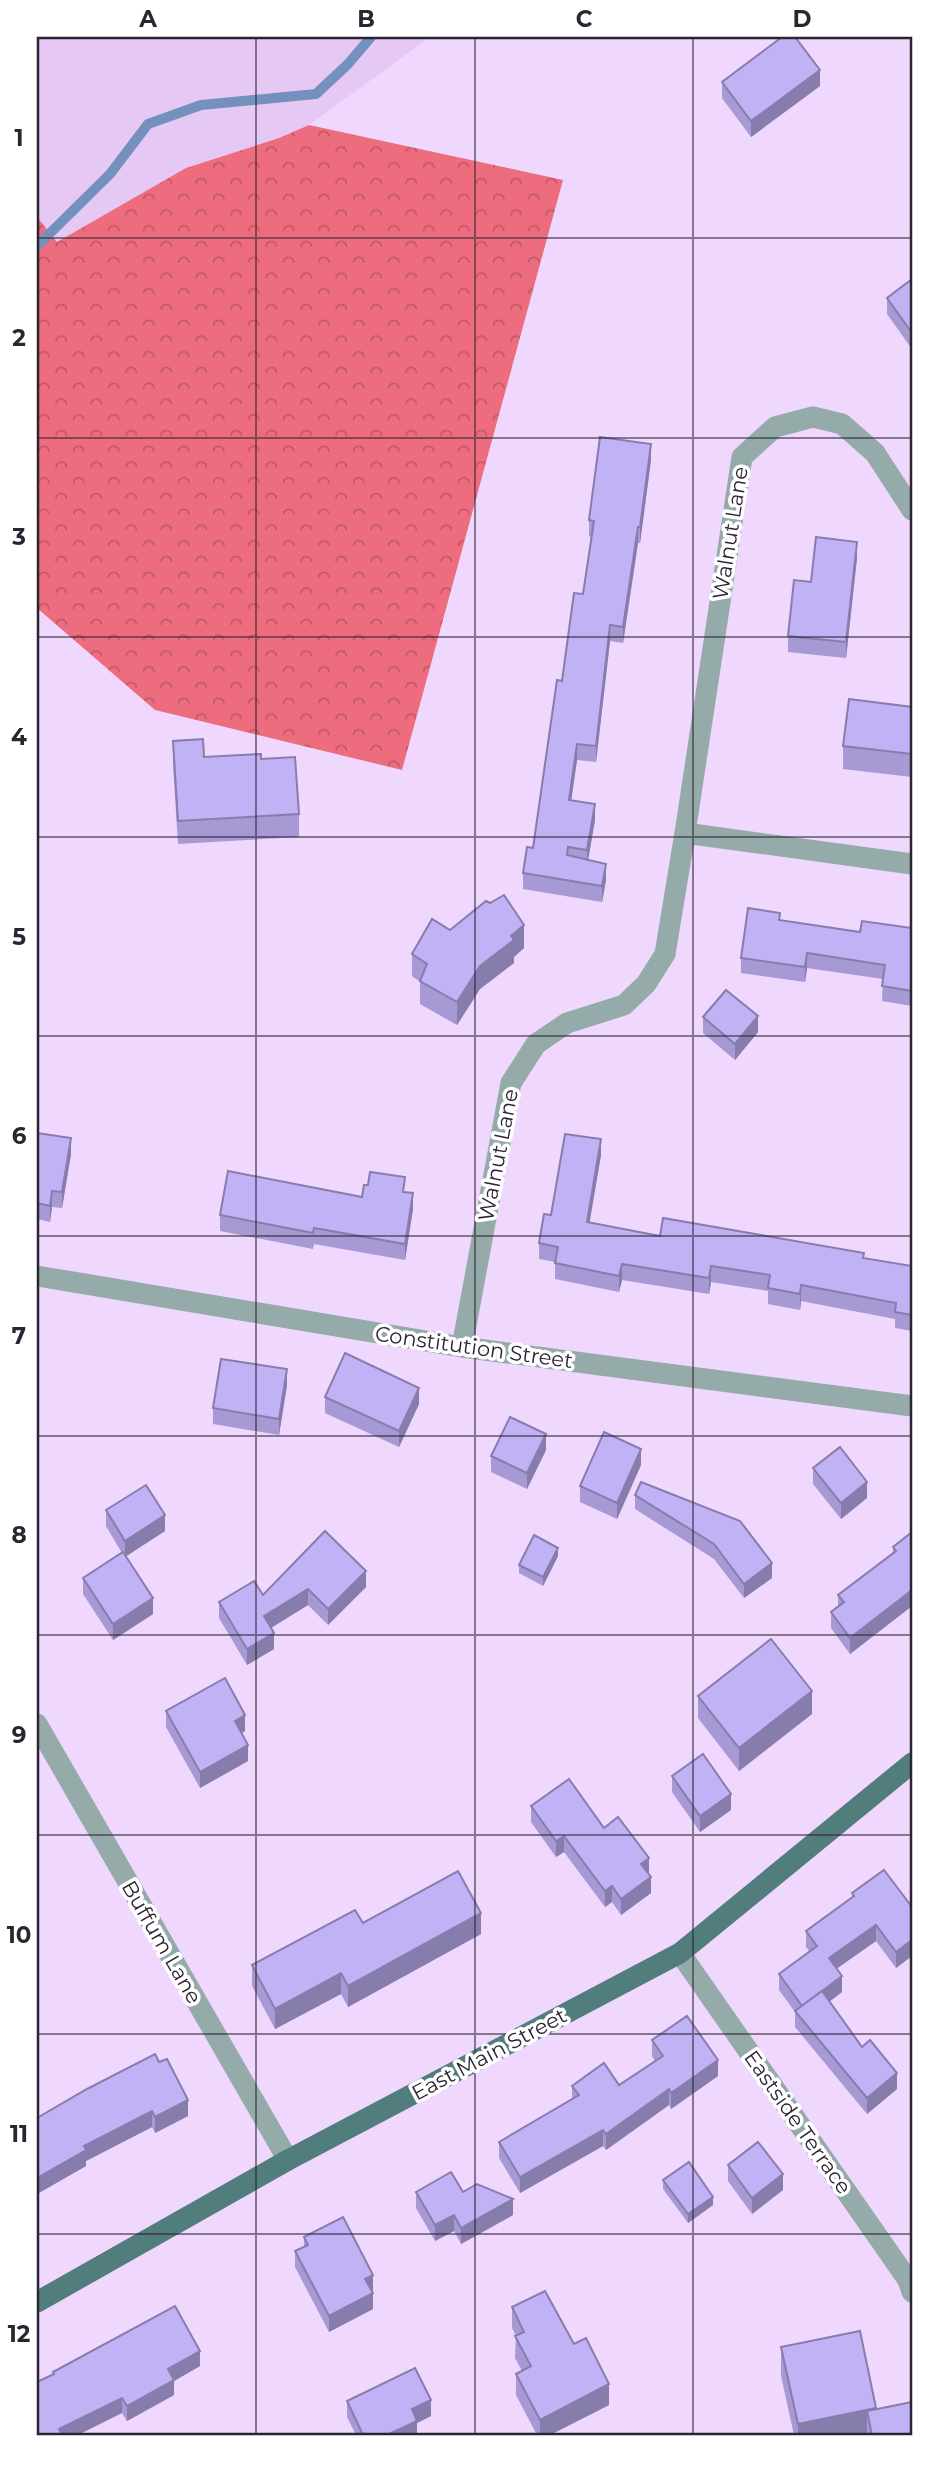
<svg xmlns="http://www.w3.org/2000/svg" width="949" height="2472" viewBox="0 0 949 2472" font-family="Montserrat,sans-serif">
  <style>
    .built { fill: #e5c8f4 }
    .forest { fill: url(#forest-crowns) }
    .lines { fill: none; stroke-linecap: round; stroke-linejoin: round }
    .stream { stroke: #7491bd; stroke-width: 10 }
    .minor { stroke: #94abaa; stroke-width: 21 }
    .major { stroke: #517d7c; stroke-width: 21 }
    .wall { fill: #a699d4 }
    .shaded-wall { fill: #877dac }
    .building { fill: #c1b2f6; stroke: #877dac; stroke-width: 2 }
    .grid { fill: none; stroke: #2d2432; stroke-width: 2; stroke-opacity: 0.55 }
    .labels { text-anchor: middle; dominant-baseline: central; stroke-width: 7; stroke-linejoin: round; paint-order: stroke }
    .street-label { font-size: 21px; fill: #2d2432; stroke: #fff }
    .neatline { fill: none; stroke: #2d2432; stroke-width: 2.5 }
    .grid-label { font-size: 23px; text-anchor: middle; font-weight: bold; fill: #2d2432 }
  </style>
  <defs>
    <pattern id="forest-crowns" width="20" height="18" patternUnits="userSpaceOnUse" patternTransform="scale(1.75)"><rect width="20" height="18" fill="#ed6d7e"/><path d="M2 6a3 3 0 1 1 6 0M12 15a3 3 0 1 1 6 0" fill="none" stroke="#c05968"/></pattern>
  </defs>
  <rect width="100%" height="100%" fill="#efd7fd"/>
  <!-- built -->
  <polygon class="built" points="37,37 430,37 309,125 279,138 186,168 57,242 37,217"/>
  <!-- forest -->
  <polygon class="forest" points="309,125 563,180 402,770 155,710 37,608 37,217 57,242 186,168 279,138"/>
  <g class="lines">
    <!-- stream -->
    <polyline class="stream" points="37,246 110,174 148,124 201,105 316,94 348,64 371,37"/>
    <!-- minor -->
    <g class="minor">
      <polyline points="912,510 875,453 842,424 813,417 775,427 742,457 685,833 912,864"/>
      <polyline points="37,1276 462,1347 912,1406"/>
      <polyline points="462,1347 511,1083 536,1044 567,1023 624,1005 646,984 665,954 685,833"/>
      <polyline points="37,1724 288,2160"/>
      <polyline points="680,1953 908,2280 912,2292"/>
    </g>
    <!-- major -->
    <polyline class="major" points="37,2302 288,2160 680,1953 912,1763"/>
  </g>
  <!-- wall -->
  <g class="wall">
    <polygon points="722,82 820,86 751,137 722,98"/>
    <polygon points="912,279 912,349 887,314 887,298"/>
    <polygon points="651,460 640,543 638,543 623,643 610,641 596,762 577,760 571,801 595,820 588,860 606,880 602,902 523,889 523,873 533,848 562,681 583,594 591,537 589,536 589,520"/>
    <polygon points="857,558 846,658 788,652 788,636 811,582"/>
    <polygon points="912,707 912,777 843,769 843,746"/>
    <polygon points="173,741 204,757 299,814 299,837 178,844 173,764"/>
    <polygon points="780,921 860,932 912,928 912,1006 882,1001 883,979 807,968 805,982 741,973 741,958"/>
    <polygon points="450,930 524,948 514,957 514,963 480,989 457,1025 420,1004 420,982 412,976 412,954"/>
    <polygon points="703,1017 758,1032 735,1060 703,1033"/>
    <polygon points="37,1133 71,1154 62,1208 52,1207 50,1222 37,1219"/>
    <polygon points="601,1155 589,1222 660,1236 864,1258 912,1266 912,1331 895,1328 895,1319 801,1301 800,1310 768,1304 768,1291 711,1282 709,1294 622,1280 619,1292 555,1279 555,1262 539,1259 539,1243 551,1215"/>
    <polygon points="405,1192 413,1209 405,1260 314,1244 313,1249 220,1231 220,1215"/>
    <polygon points="287,1385 279,1435 213,1424 213,1408"/>
    <polygon points="325,1397 419,1404 399,1447 325,1413"/>
    <polygon points="546,1450 527,1489 491,1472 491,1456"/>
    <polygon points="641,1465 617,1519 580,1502 580,1486"/>
    <polygon points="813,1468 867,1498 841,1519 813,1484"/>
    <polygon points="635,1495 772,1578 744,1598 714,1559 635,1509"/>
    <polygon points="106,1510 165,1531 126,1556 153,1614 113,1640 83,1594 83,1578 122,1553 106,1526"/>
    <polygon points="325,1531 366,1587 328,1625 308,1605 271,1628 274,1649 247,1665 219,1618 219,1602 263,1595"/>
    <polygon points="912,1532 912,1606 850,1654 831,1628 831,1612 838,1607 838,1595 893,1553 893,1547"/>
    <polygon points="558,1556 543,1586 519,1573 519,1565"/>
    <polygon points="698,1696 812,1714 739,1771 698,1718"/>
    <polygon points="166,1711 245,1731 242,1733 248,1761 200,1788 166,1727"/>
    <polygon points="672,1776 731,1810 700,1832 672,1792"/>
    <polygon points="531,1806 604,1828 649,1874 651,1893 621,1915 612,1902 605,1907 564,1852 556,1857 531,1822"/>
    <polygon points="852,1893 912,1907 912,1956 896,1968 876,1941 836,1969 842,1992 829,2002 862,2047 897,2089 867,2114 795,2027 795,2012 779,1990 779,1974 810,1952 806,1947 806,1931 852,1897"/>
    <polygon points="363,1923 481,1934 348,2007 341,1994 275,2029 252,1986 252,1965"/>
    <polygon points="652,2040 718,2076 671,2109 669,2105 606,2150 603,2146 520,2193 499,2158 499,2142 572,2099 572,2086 619,2085 655,2061 652,2056"/>
    <polygon points="87,2089 188,2116 155,2133 152,2127 86,2161 86,2166 37,2194"/>
    <polygon points="728,2165 783,2190 752,2214 728,2181"/>
    <polygon points="663,2180 713,2205 688,2223 663,2189"/>
    <polygon points="416,2192 463,2192 513,2215 461,2244 454,2231 435,2241 416,2208"/>
    <polygon points="304,2237 373,2291 372,2291 373,2309 329,2332 295,2267 295,2251 304,2247"/>
    <polygon points="512,2307 574,2344 609,2405 550,2435 537,2435 516,2395 516,2374 522,2371 515,2358 516,2336 512,2328"/>
    <polygon points="781,2347 876,2409 912,2435 794,2435 781,2376"/>
    <polygon points="200,2366 174,2381 174,2395 127,2421 122,2413 53,2374 53,2372"/>
    <polygon points="347,2401 431,2416 417,2423 417,2435 356,2435 347,2417"/>
  </g>
  <!-- shaded-wall -->
  <g class="shaded-wall">
    <polygon points="820,70 820,86 751,137 751,121"/>
    <polygon points="651,444 651,460 640,543 640,527"/>
    <polygon points="638,527 638,543 623,643 623,627"/>
    <polygon points="857,542 857,558 846,658 846,642"/>
    <polygon points="610,625 610,641 596,762 596,746"/>
    <polygon points="577,744 577,760 569,816 569,800"/>
    <polygon points="595,804 595,820 587,866 587,850"/>
    <polygon points="606,864 606,880 602,902 602,886"/>
    <polygon points="524,925 524,948 514,957 514,963 480,989 457,1025 457,1002 480,966"/>
    <polygon points="807,953 807,968 805,982 805,967"/>
    <polygon points="758,1016 758,1032 735,1060 735,1044"/>
    <polygon points="71,1138 71,1154 62,1208 62,1192"/>
    <polygon points="601,1139 601,1155 587,1238 587,1222"/>
    <polygon points="52,1191 52,1207 50,1222 50,1206"/>
    <polygon points="413,1193 413,1209 405,1260 405,1244"/>
    <polygon points="622,1264 622,1280 619,1292 619,1276"/>
    <polygon points="711,1266 711,1282 709,1294 709,1278"/>
    <polygon points="801,1285 801,1301 800,1310 800,1294"/>
    <polygon points="287,1369 287,1385 279,1435 279,1419"/>
    <polygon points="419,1388 419,1404 399,1447 399,1431"/>
    <polygon points="546,1434 546,1450 527,1489 527,1473"/>
    <polygon points="641,1449 641,1465 617,1519 617,1503"/>
    <polygon points="867,1482 867,1498 841,1519 841,1503"/>
    <polygon points="165,1515 165,1531 125,1557 125,1541"/>
    <polygon points="558,1548 558,1556 543,1586 543,1577"/>
    <polygon points="772,1563 772,1578 744,1598 744,1584"/>
    <polygon points="366,1571 366,1587 328,1625 328,1609"/>
    <polygon points="308,1589 308,1605 264,1632 264,1616"/>
    <polygon points="912,1590 912,1606 850,1654 850,1638"/>
    <polygon points="153,1598 153,1614 113,1640 113,1624"/>
    <polygon points="274,1633 274,1649 247,1665 247,1649"/>
    <polygon points="812,1691 812,1714 739,1771 739,1748"/>
    <polygon points="245,1715 245,1731 235,1737 235,1721"/>
    <polygon points="248,1745 248,1761 200,1788 200,1772"/>
    <polygon points="731,1794 731,1810 700,1832 700,1816"/>
    <polygon points="564,1836 564,1852 556,1857 556,1841"/>
    <polygon points="649,1858 649,1874 641,1880 641,1864"/>
    <polygon points="651,1877 651,1893 621,1915 621,1899"/>
    <polygon points="612,1886 612,1902 605,1907 605,1891"/>
    <polygon points="481,1913 481,1934 348,2007 348,1986"/>
    <polygon points="876,1925 876,1941 829,1974 829,1958"/>
    <polygon points="912,1940 912,1956 896,1968 896,1952"/>
    <polygon points="341,1973 341,1994 275,2029 275,2009"/>
    <polygon points="842,1976 842,1992 802,2022 802,2006"/>
    <polygon points="718,2060 718,2076 671,2109 671,2093"/>
    <polygon points="897,2073 897,2089 867,2114 867,2098"/>
    <polygon points="669,2089 669,2105 606,2150 606,2134"/>
    <polygon points="188,2100 188,2116 155,2133 155,2117"/>
    <polygon points="152,2111 152,2127 86,2161 86,2166 37,2194 37,2178 84,2146"/>
    <polygon points="603,2130 603,2146 520,2193 520,2177"/>
    <polygon points="783,2174 783,2190 752,2214 752,2198"/>
    <polygon points="713,2197 713,2205 688,2223 688,2214"/>
    <polygon points="513,2199 513,2215 461,2244 461,2228"/>
    <polygon points="454,2215 454,2231 435,2241 435,2225"/>
    <polygon points="373,2275 373,2291 365,2295 365,2279"/>
    <polygon points="373,2293 373,2309 329,2332 329,2316"/>
    <polygon points="200,2351 200,2366 174,2381 174,2395 127,2421 127,2406 168,2369"/>
    <polygon points="609,2384 609,2405 550,2435 540,2435 540,2420"/>
    <polygon points="122,2398 122,2413 78,2435 59,2435 59,2429"/>
    <polygon points="431,2400 431,2416 417,2423 417,2435 387,2435 412,2409"/>
    <polygon points="876,2408 876,2435 867,2411 867,2435 798,2435 798,2424"/>
  </g>
  <!-- building -->
  <g class="building">
    <polygon points="782,37 795,37 820,70 751,121 722,82"/>
    <polygon points="912,279 912,333 887,298"/>
    <polygon points="600,437 651,444 640,527 638,527 623,627 610,625 596,746 577,744 569,800 595,804 587,850 568,847 567,855 606,864 602,886 523,873 527,847 533,848 557,680 562,681 574,593 583,594 594,521 589,520"/>
    <polygon points="816,537 857,542 846,642 788,636 794,580 811,582"/>
    <polygon points="849,699 912,707 912,754 843,746"/>
    <polygon points="203,739 204,757 261,754 261,759 295,757 299,814 178,821 173,741"/>
    <polygon points="504,895 524,925 511,936 514,940 480,966 457,1002 420,981 427,964 412,954 432,919 450,930 486,901 490,903"/>
    <polygon points="748,908 780,913 779,920 860,932 862,921 912,928 912,991 882,986 885,965 807,953 805,967 741,958"/>
    <polygon points="726,990 758,1016 735,1044 703,1017"/>
    <polygon points="37,1133 71,1138 62,1192 52,1191 50,1206 37,1203"/>
    <polygon points="565,1134 601,1139 587,1222 660,1236 663,1218 864,1253 863,1258 912,1266 912,1315 895,1312 896,1303 801,1285 800,1294 768,1288 770,1275 711,1266 709,1278 622,1264 619,1276 555,1263 558,1247 539,1243 544,1214 551,1215"/>
    <polygon points="228,1171 362,1197 364,1185 368,1185 370,1172 405,1177 403,1192 413,1193 405,1244 314,1228 313,1233 220,1215"/>
    <polygon points="345,1353 419,1388 399,1431 325,1397"/>
    <polygon points="221,1359 287,1369 279,1419 213,1408"/>
    <polygon points="510,1417 546,1434 527,1473 491,1456"/>
    <polygon points="604,1432 641,1449 617,1503 580,1486"/>
    <polygon points="840,1447 867,1482 841,1503 813,1468"/>
    <polygon points="641,1482 740,1521 772,1563 744,1584 714,1544 635,1495"/>
    <polygon points="146,1485 165,1515 125,1541 106,1510"/>
    <polygon points="325,1531 366,1571 328,1609 308,1589 264,1616 274,1633 247,1649 219,1602 254,1581 263,1595"/>
    <polygon points="912,1532 912,1590 850,1638 831,1612 844,1602 838,1595 896,1551 893,1547"/>
    <polygon points="534,1535 558,1548 543,1577 519,1565"/>
    <polygon points="123,1552 153,1598 113,1624 83,1578"/>
    <polygon points="771,1639 812,1691 739,1748 698,1696"/>
    <polygon points="225,1678 245,1715 235,1721 248,1745 200,1772 166,1711"/>
    <polygon points="703,1754 731,1794 700,1816 672,1776"/>
    <polygon points="569,1779 604,1828 618,1817 649,1858 641,1864 651,1877 621,1899 612,1886 605,1891 564,1836 556,1841 531,1806"/>
    <polygon points="884,1870 912,1907 912,1940 896,1952 876,1925 829,1958 842,1976 802,2006 779,1974 817,1946 806,1931 854,1896 852,1893"/>
    <polygon points="458,1871 481,1913 348,1986 341,1973 275,2009 252,1965 355,1910 363,1923"/>
    <polygon points="822,1991 862,2047 870,2040 897,2073 867,2098 795,2011"/>
    <polygon points="687,2016 718,2060 671,2093 669,2089 606,2134 603,2130 520,2177 499,2142 579,2095 572,2086 604,2063 619,2085 663,2056 652,2040"/>
    <polygon points="155,2054 159,2062 167,2059 188,2100 155,2117 152,2111 84,2146 86,2150 37,2178 37,2118 87,2089"/>
    <polygon points="758,2142 783,2174 752,2198 728,2165"/>
    <polygon points="689,2162 713,2197 688,2214 663,2180"/>
    <polygon points="451,2172 463,2192 477,2184 513,2199 461,2228 454,2215 435,2225 416,2192"/>
    <polygon points="343,2217 373,2275 365,2279 373,2293 329,2316 295,2251 308,2245 304,2237"/>
    <polygon points="545,2291 574,2344 586,2338 609,2384 540,2420 516,2374 531,2366 515,2336 524,2332 512,2307"/>
    <polygon points="175,2306 200,2351 168,2369 174,2380 127,2406 122,2398 59,2429 62,2435 37,2435 37,2382 54,2374 53,2372"/>
    <polygon points="860,2331 876,2408 798,2424 781,2347"/>
    <polygon points="415,2368 431,2400 412,2409 417,2421 387,2435 363,2435 347,2401"/>
    <polygon points="912,2402 912,2435 872,2435 867,2411"/>
  </g>
  <!-- grid -->
  <path class="grid" d="M256 37V2435M475 37V2435M693 37V2435M37 238H912M37 438H912M37 637H912M37 837H912M37 1036H912M37 1236H912M37 1436H912M37 1635H912M37 1835H912M37 2034H912M37 2234H912"/>
  <g class="labels">
    <!-- street labels -->
    <g class="street-label">
      <text transform="translate(730 533) rotate(-81)">Walnut Lane</text>
      <text transform="translate(498 1155) rotate(-79)">Walnut Lane</text>
      <text transform="translate(474 1347) rotate(8)">Constitution Street</text>
      <text transform="translate(162 1942) rotate(60)">Buffum Lane</text>
      <text transform="translate(489 2054) rotate(-28)">East Main Street</text>
      <text transform="translate(798 2122) rotate(55)">Eastside Terrace</text>
    </g>
  </g>
  <!-- border -->
  <rect width="949" height="2472" fill="none" stroke="#ffffff" stroke-width="77"/>
  <rect x="38" y="38" width="873" height="2396" class="neatline"/>
  <g class="grid-label">
    <text x="148" y="27">A</text>
    <text x="366" y="27">B</text>
    <text x="584" y="27">C</text>
    <text x="802" y="27">D</text>
    <text x="19" y="146">1</text>
    <text x="19" y="346">2</text>
    <text x="19" y="545">3</text>
    <text x="19" y="745">4</text>
    <text x="19" y="945">5</text>
    <text x="19" y="1144">6</text>
    <text x="19" y="1344">7</text>
    <text x="19" y="1543">8</text>
    <text x="19" y="1743">9</text>
    <text x="19" y="1943">10</text>
    <text x="19" y="2142">11</text>
    <text x="19" y="2342">12</text>
  </g>
</svg>
